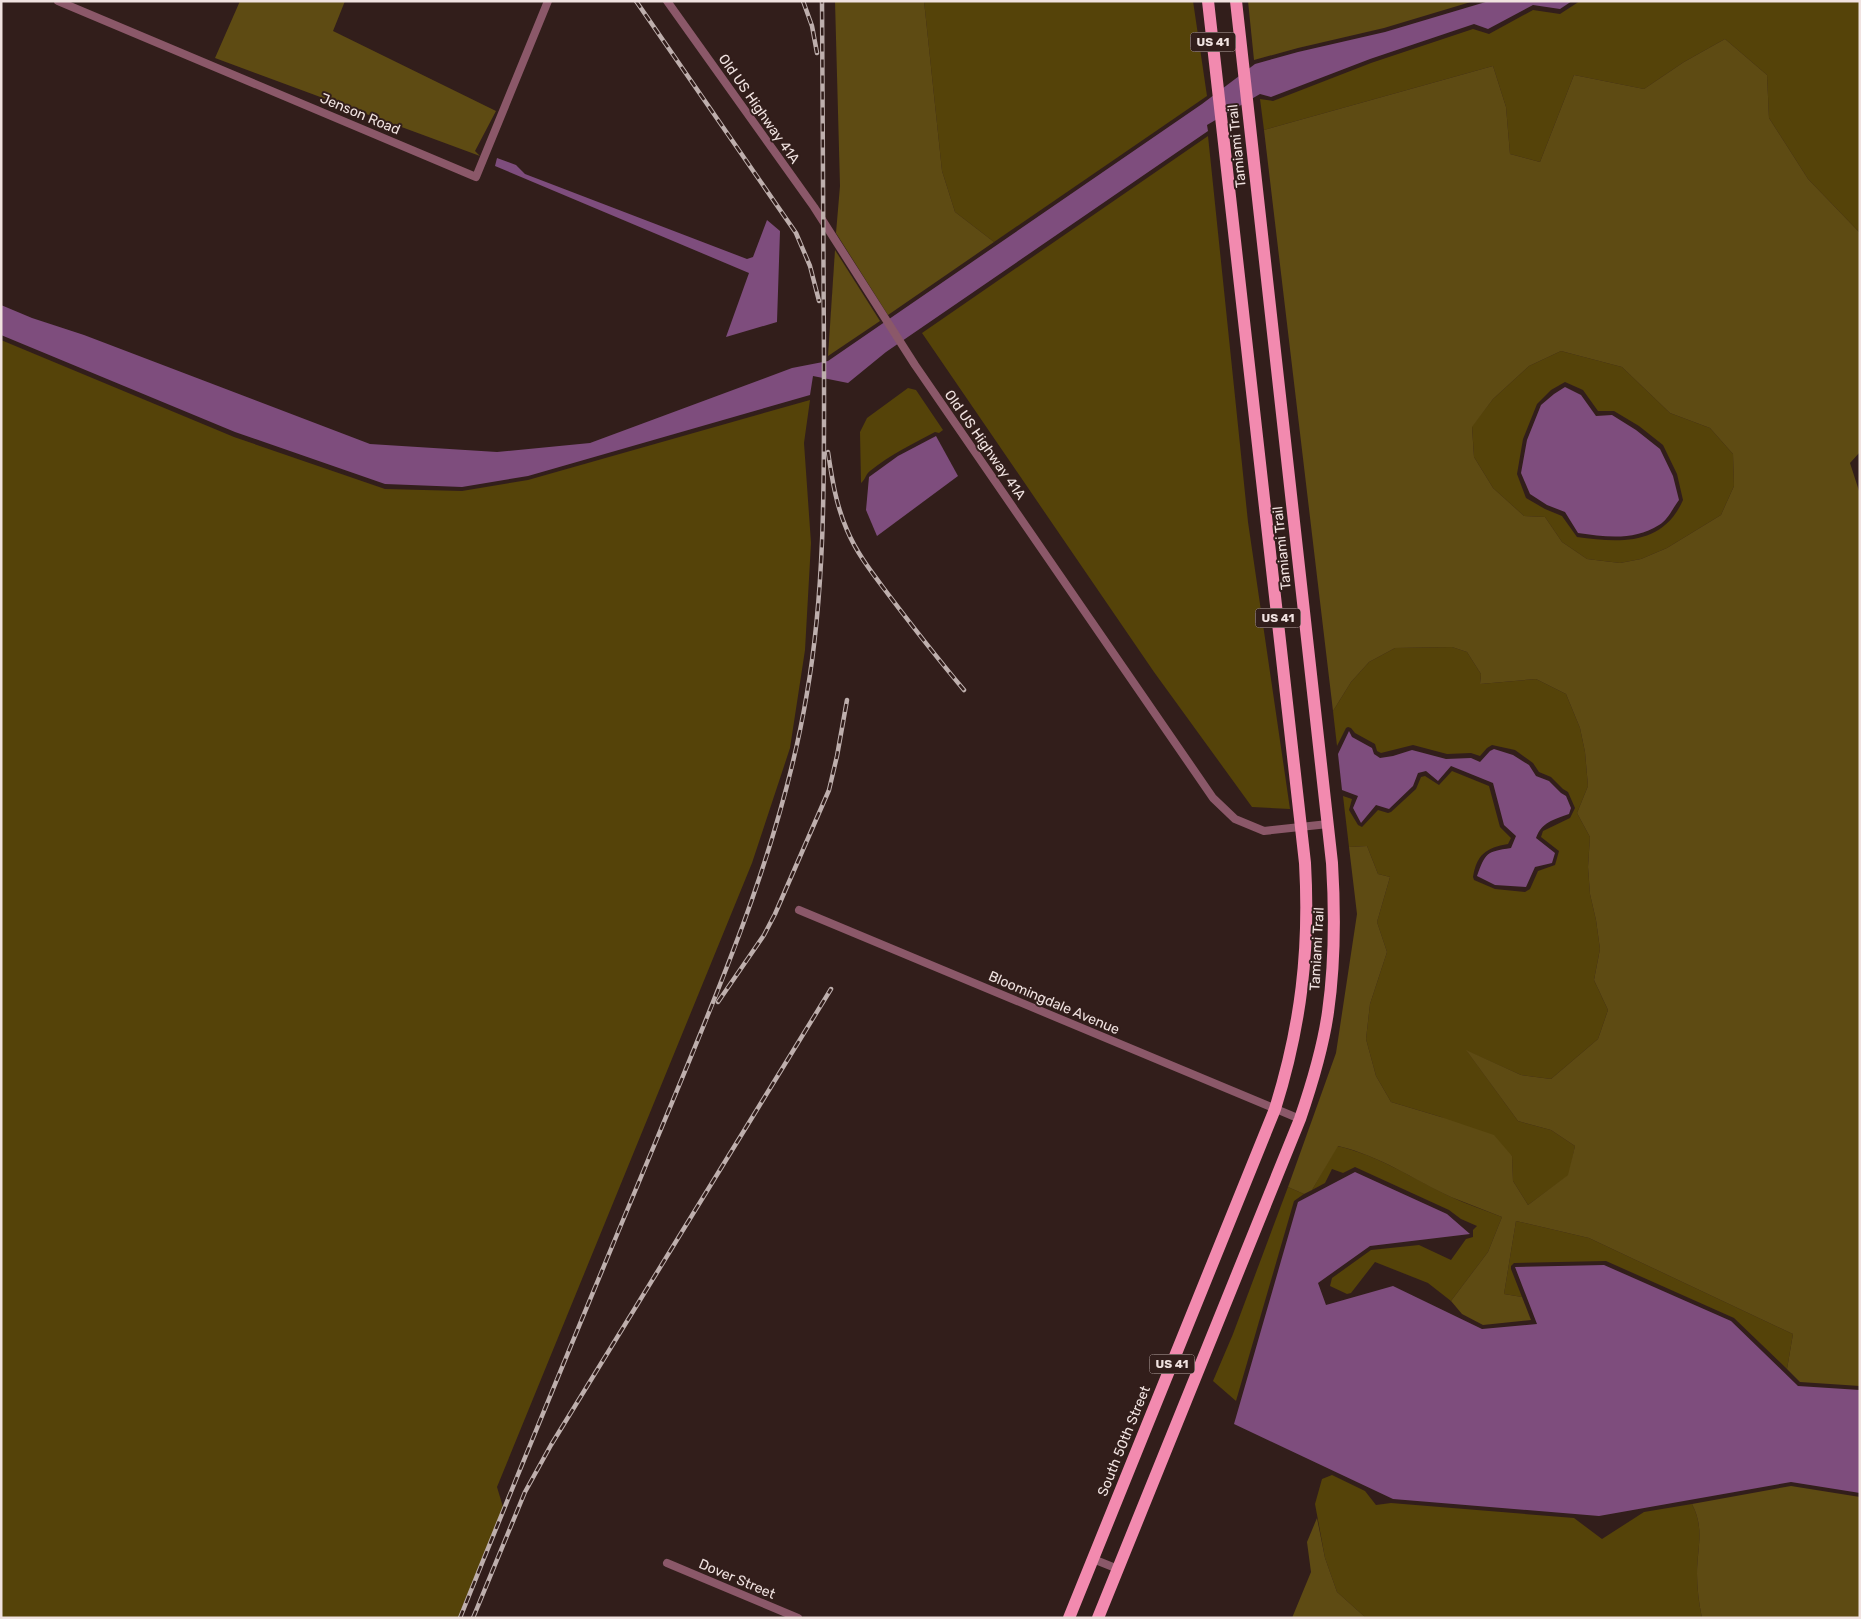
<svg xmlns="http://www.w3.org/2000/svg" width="1861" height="1619" viewBox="0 0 1861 1619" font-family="Rubik,sans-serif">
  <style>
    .green { fill: #554309; fill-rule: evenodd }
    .forest { fill: #5e4b13; fill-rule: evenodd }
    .water { fill: #7e4d7d }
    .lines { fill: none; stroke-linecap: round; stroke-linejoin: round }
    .minor { stroke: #8b5869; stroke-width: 8 }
    .primary { stroke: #f28aaf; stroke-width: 12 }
    .rail-casing { stroke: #beafad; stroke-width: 4.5 }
    .rail { stroke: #321e1b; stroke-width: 2.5; stroke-dasharray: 8; stroke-linecap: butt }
    .labels { text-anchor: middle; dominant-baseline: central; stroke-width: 4; stroke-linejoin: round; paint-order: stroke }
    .shield { fill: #321e1b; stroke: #b7a7a5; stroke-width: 1 }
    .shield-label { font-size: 12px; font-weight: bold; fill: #f0e2e0 }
    .street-label { font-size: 14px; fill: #f0e2e0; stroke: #321e1b }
  </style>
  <rect width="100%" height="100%" fill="#321e1b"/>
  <!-- green -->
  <g class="green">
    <polygon points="924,1 1193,1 1207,96 994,242 955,212 942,171"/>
    <polygon points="1580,1 1860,1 1860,233 1808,179 1769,118 1767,75 1725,39 1684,62 1644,89 1574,75 1540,162 1510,154 1506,107 1493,66 1264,130 1260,99 1273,101 1371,63 1473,29 1489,34 1533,10 1560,14"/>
    <polygon points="1208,136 1248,522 1290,809 1252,807 1154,672 922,333"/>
    <polygon points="1,340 234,437 385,489 462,491 528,480 810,400 804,443 811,543 805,650 790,748 752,863 497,1487 503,1507 458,1618 1,1618"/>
    <path d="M1561 351 1622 367 1670 413 1710 428 1733 454 1734 486 1721 515 1667 548 1641 559 1620 563 1587 559 1562 542 1545 517 1524 516 1493 488 1474 457 1472 426 1493 399 1529 366ZM1565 382 1583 390 1598 411H1614L1639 426 1663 445 1677 474 1683 500C1663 546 1619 543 1577 537L1562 516 1545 509 1526 498 1517 474 1523 439 1537 404 1551 390Z"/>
    <path d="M908 388 916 390 943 430 939 433 935 432C912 444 890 455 870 471 865 475 866 479 861 483L860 432 867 418Z"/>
    <path d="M1452 647 1467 652 1481 674 1480 684 1536 679 1566 694 1580 728 1585 752 1588 786 1577 813 1590 837 1588 867 1590 894 1596 920 1600 949 1594 980 1608 1010 1598 1039 1551 1079 1521 1075 1467 1051 1518 1121 1551 1130 1575 1146 1569 1175 1528 1205 1513 1181 1512 1156 1441 1117 1391 1102 1376 1076 1366 1039 1370 1004 1387 952 1377 922 1390 877 1378 874 1367 846 1349 847 1343 796 1352 799 1349 810 1358 825 1362 827 1378 810 1388 813 1391 812 1416 789 1421 777 1425 776 1439 785 1452 771 1489 786 1500 827 1511 838 1508 844C1486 848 1477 854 1473 877L1474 880 1495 889 1525 892 1530 889 1538 871 1555 865 1559 851 1541 837 1543 831 1570 818 1575 808 1568 792 1563 789 1551 777 1539 772 1533 763 1515 750 1492 745 1487 748 1480 756 1471 753 1447 754 1413 745 1381 753 1377 751 1375 744 1355 733 1351 728 1348 727 1346 728 1337 746 1333 711 1351 682 1369 662 1395 648Z"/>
    <path d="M1337 1146C1378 1155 1412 1178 1449 1196 1466 1204 1485 1210 1502 1217L1488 1252 1451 1301 1428 1283 1375 1262 1351 1293 1347 1294 1330 1286 1332 1278 1371 1250 1419 1245 1451 1260 1466 1239 1473 1237V1230L1477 1226 1461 1219 1449 1210 1355 1167 1343 1173 1332 1169 1325 1183 1312 1190Z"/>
    <polygon points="1288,1187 1304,1194 1294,1201 1236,1401 1213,1381 1233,1334"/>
    <polygon points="1516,1221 1589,1238 1793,1334 1787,1369 1734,1318 1606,1261 1514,1263 1511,1266 1511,1269 1522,1297 1504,1294"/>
    <path d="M1332 1475 1365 1491 1376 1505 1391 1503 1574 1518 1602 1539 1644 1512 1692 1504C1705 1529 1697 1548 1697 1574 1697 1588 1699 1604 1702 1618H1366L1337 1592 1325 1558 1315 1504 1322 1479Z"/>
  </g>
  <!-- forest -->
  <g class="forest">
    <polygon points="240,1 345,1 333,31 496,111 475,151 480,156 215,58"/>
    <polygon points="835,1 924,1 942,171 955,212 994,242 888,315 836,233 840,186"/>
    <polygon points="1248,1 1474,1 1384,28 1298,48 1254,60"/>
    <path d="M1725 39 1767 75 1769 118 1808 179 1860 233V452L1850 463 1860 494V1386L1800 1382 1787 1369 1793 1334 1589 1238 1516 1221 1504 1294 1522 1297 1531 1320 1483 1325 1462 1314 1451 1301 1488 1252 1502 1217C1485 1210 1468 1204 1451 1197 1412 1179 1381 1156 1338 1146L1312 1190 1304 1194 1288 1187 1336 1053 1357 914 1349 847 1367 846 1378 874 1390 877 1377 922 1387 952 1370 1004 1366 1039 1376 1076 1391 1102 1441 1117 1494 1135 1512 1156 1513 1181 1528 1205 1568 1175 1575 1146 1551 1130 1518 1121 1466 1050 1521 1075 1551 1079 1598 1039 1608 1010 1594 980 1600 949 1596 920 1590 894 1588 867 1590 837 1577 813 1588 786 1585 752 1580 728 1566 694 1536 679 1480 684 1481 674 1467 652 1452 647 1395 648 1369 662 1351 682 1333 711 1264 130 1493 66 1506 107 1510 154 1540 162 1574 75 1644 89 1684 62ZM1561 351 1622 367 1670 413 1710 428 1733 454 1734 486 1721 515 1667 548 1641 559 1620 563 1587 559 1562 542 1545 517 1524 516 1493 488 1474 457 1472 427 1493 399 1529 366Z"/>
    <polygon points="835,250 880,321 828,356"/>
    <path d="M1791 1486 1860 1497V1618H1702C1699 1604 1697 1588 1697 1574 1697 1548 1705 1529 1692 1504Z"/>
    <polygon points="1317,1518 1325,1558 1337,1592 1366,1618 1292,1618 1311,1572 1307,1542"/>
  </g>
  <!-- water -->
  <g class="water">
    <polygon points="1489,1 1572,1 1560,9 1533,5 1488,29 1474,24 1370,59 1271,97 1260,94 1207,125 1208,131 886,352 848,383 813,376 810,395 528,476 462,487 385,484 235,432 1,335 1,305 32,318 84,335 370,444 497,452 590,443 792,368 828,361 1202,104 1255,64 1298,52 1385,32"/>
    <polygon points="497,158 516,165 525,174 747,259 753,257 767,220 780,231 777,322 726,337 749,273 495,166"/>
    <path d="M1565 387 1581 395 1596 416 1612 415 1636 430 1660 449 1673 476 1679 500C1673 508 1667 521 1659 525 1634 541 1606 537 1578 533L1565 512 1547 505 1530 494 1521 473 1527 440 1541 405 1554 394Z"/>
    <polygon points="936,436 958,476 877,536 866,510 869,477 898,456"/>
    <path d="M1349 731 1352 737 1372 748 1374 754 1380 758 1393 756 1412 750 1446 759 1471 758 1480 762 1490 751 1494 749 1513 755 1529 765 1536 776 1549 781 1561 793 1566 796 1571 808 1569 814C1553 820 1542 822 1536 838L1555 853 1552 863 1535 867 1526 887 1495 885 1477 876C1486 852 1486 852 1511 848L1516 836 1504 825 1493 783 1451 766 1438 781 1426 771 1418 773 1413 786 1389 809 1376 805 1361 823 1353 808 1358 796 1342 790 1338 754Z"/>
    <polygon points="1355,1172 1447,1214 1470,1234 1370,1246 1318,1283 1326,1305 1393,1286 1482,1329 1537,1324 1515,1267 1604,1265 1731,1321 1798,1386 1860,1390 1860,1493 1791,1482 1599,1516 1393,1499 1234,1424 1298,1202"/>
  </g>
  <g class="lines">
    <!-- minor -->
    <g class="minor">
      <polyline points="58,1 476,177 548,1"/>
      <polyline points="667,1 814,207 915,365 1213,798 1235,819 1264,831 1328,824"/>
      <polyline points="799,910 1300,1119"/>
      <polyline points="1093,1559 1118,1569"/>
      <polyline points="667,1563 798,1618"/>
    </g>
    <!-- primary -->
    <g class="primary">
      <path d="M1069 1618 1275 1109C1301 1026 1310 950 1305 863L1208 1"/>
      <path d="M1098 1618 1300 1119C1312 1084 1323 1048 1328 1012 1335 963 1335 912 1332 863L1236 1"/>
    </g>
    <defs>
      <g id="rail">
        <polyline points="636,1 796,233 810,266 819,301"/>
        <polyline points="803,1 812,26 817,53"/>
        <path d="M828 452C832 479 836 505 847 530 857 554 873 574 888 594 913 627 938 659 964 690"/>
        <polyline points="718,1002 764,935 775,914 829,790 837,756 847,700"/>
        <path d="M460 1618C524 1458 590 1299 656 1141 716 996 781 849 807 693 826 584 824 467 824 356 823 238 823 120 822 1"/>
        <polyline points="473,1618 525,1492 551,1445 831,989"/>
      </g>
    </defs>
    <!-- rail casing -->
    <use href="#rail" class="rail-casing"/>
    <!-- rail -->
    <use href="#rail" class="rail"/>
  </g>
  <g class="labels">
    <!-- shield labels -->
    <g class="shield">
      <rect x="1190.5" y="32.5" width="45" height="19" rx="4"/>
      <rect x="1255.5" y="608.5" width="45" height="19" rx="4"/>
      <rect x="1149.5" y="1354.5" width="45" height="19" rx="4"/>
    </g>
    <g class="shield-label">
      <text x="1213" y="42">US 41</text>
      <text x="1278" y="618">US 41</text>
      <text x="1172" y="1364">US 41</text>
    </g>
    <!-- street labels -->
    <g class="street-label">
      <text transform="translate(759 109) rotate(55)">Old US Highway 41A</text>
      <text transform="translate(360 114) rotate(23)">Jenson Road</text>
      <text transform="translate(1237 146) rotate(-96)">Tamiami Trail</text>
      <text transform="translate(985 445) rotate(55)">Old US Highway 41A</text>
      <text transform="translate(1282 548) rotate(-96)">Tamiami Trail</text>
      <text transform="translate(1317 949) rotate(-87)">Tamiami Trail</text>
      <text transform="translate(1054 1003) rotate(23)">Bloomingdale Avenue</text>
      <text transform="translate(1124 1441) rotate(-68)">South 50th Street</text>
      <text transform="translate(737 1579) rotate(23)">Dover Street</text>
    </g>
  </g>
  <!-- border -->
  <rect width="1861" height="1619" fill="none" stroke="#f0e2e0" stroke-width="5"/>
</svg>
